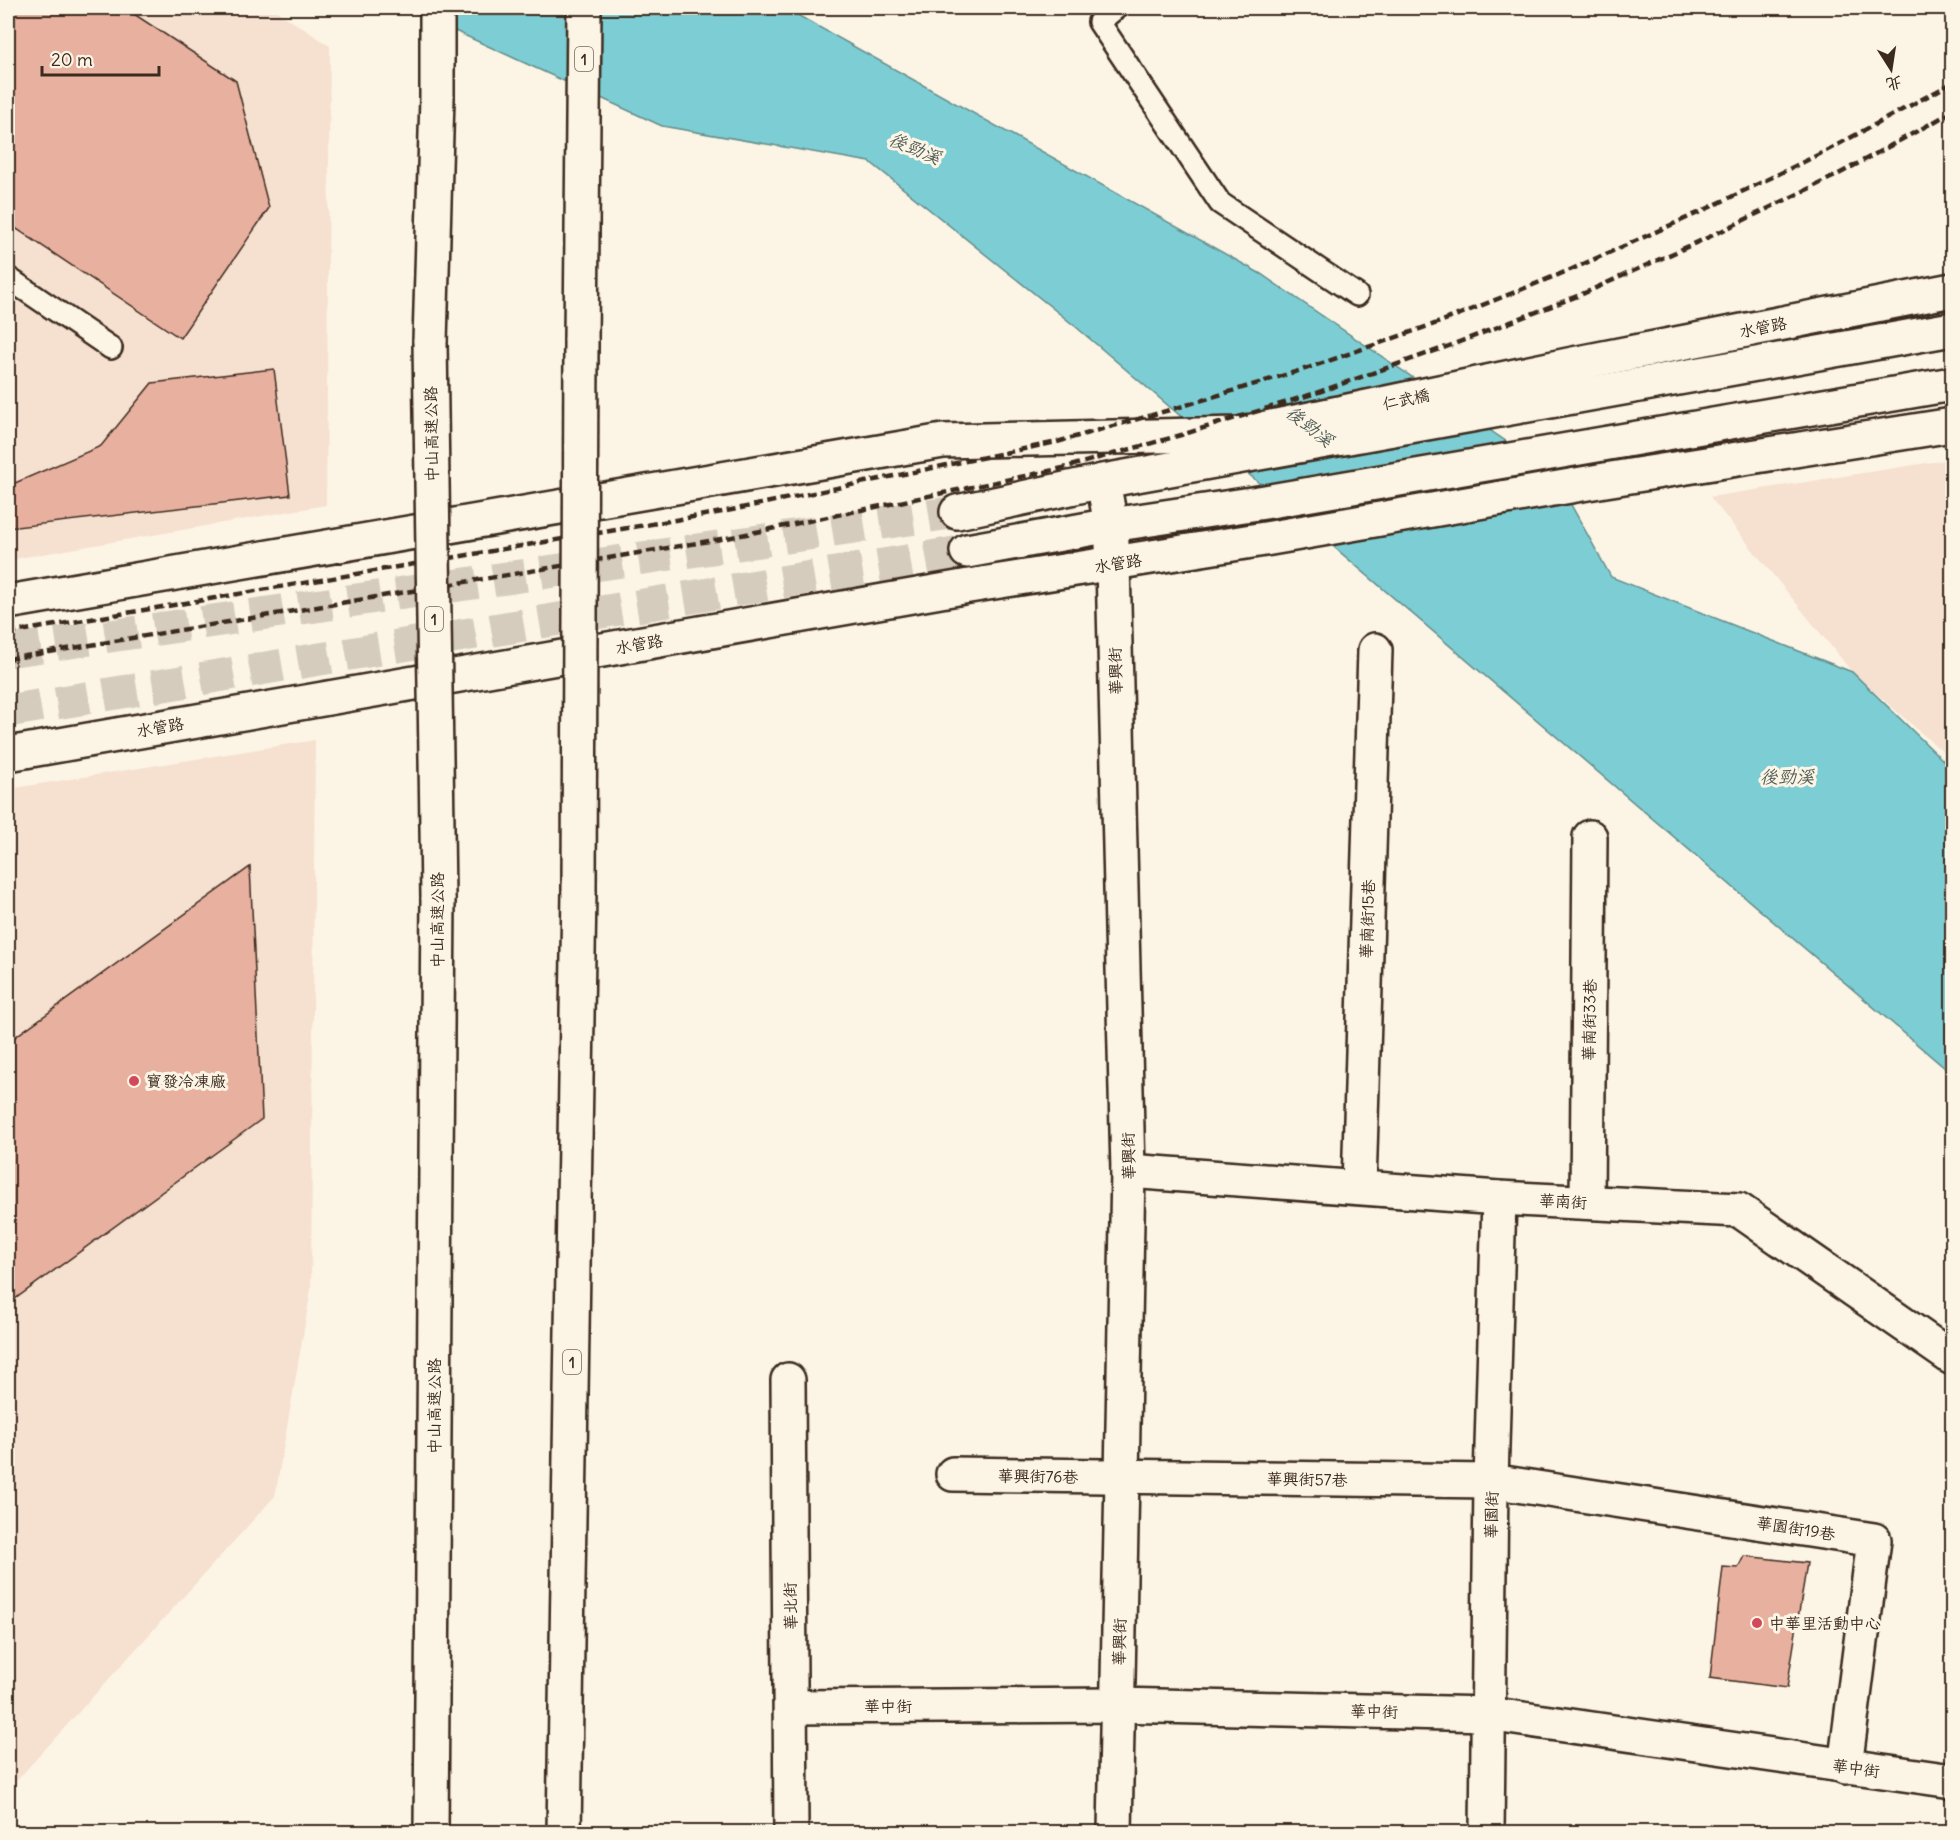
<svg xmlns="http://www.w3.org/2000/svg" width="1960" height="1840" viewBox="0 0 1960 1840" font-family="Delius,'LXGW WenKai TC',sans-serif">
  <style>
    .built { fill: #f6e0d0 }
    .water { fill: #7dced4; stroke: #638c8b; stroke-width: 1.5 }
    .building { fill: #e8b09f; stroke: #3b2a1e; stroke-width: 1.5 }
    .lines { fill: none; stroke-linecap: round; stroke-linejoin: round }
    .secondary-tunnel { stroke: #d5ccbd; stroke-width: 33; stroke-dasharray: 33 16; stroke-linecap: butt }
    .lane-casing { stroke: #3b2a1e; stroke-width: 26 }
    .street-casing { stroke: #3b2a1e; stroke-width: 38 }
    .secondary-casing { stroke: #3b2a1e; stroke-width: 38 }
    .highway-casing { stroke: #3b2a1e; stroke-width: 38 }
    .lane { stroke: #fcf5e5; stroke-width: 21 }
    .street { stroke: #fcf5e5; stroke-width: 33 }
    .secondary { stroke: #fcf5e5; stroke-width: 33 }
    .highway { stroke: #fcf5e5; stroke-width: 33 }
    .rail { stroke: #3b2a1e; stroke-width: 4.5; stroke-dasharray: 9 4.5; stroke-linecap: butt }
    .highway-bridge-casing { stroke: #3b2a1e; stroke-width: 38; stroke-linecap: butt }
    .highway-bridge { stroke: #fcf5e5; stroke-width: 33 }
    .poi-dot { fill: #d1495b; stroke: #fcf5e5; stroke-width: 2 }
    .labels { text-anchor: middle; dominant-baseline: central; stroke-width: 6; stroke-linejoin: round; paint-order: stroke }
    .shield { fill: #fcf5e5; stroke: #75675a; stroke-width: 1.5 }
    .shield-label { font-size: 15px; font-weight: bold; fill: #3b2a1e }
    .street-label { font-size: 16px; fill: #3b2a1e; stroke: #fcf5e5 }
    .poi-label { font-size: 16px; fill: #3b2a1e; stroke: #fcf5e5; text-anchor: start }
    .water-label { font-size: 18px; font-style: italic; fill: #4f5b55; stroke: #fcf5e5 }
  </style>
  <rect width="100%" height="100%" fill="#fcf5e5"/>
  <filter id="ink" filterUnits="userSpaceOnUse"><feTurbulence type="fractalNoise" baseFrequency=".0167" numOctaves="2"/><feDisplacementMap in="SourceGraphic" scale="12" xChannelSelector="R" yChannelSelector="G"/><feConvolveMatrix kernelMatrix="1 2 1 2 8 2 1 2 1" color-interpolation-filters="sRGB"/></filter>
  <g filter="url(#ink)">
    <!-- built -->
    <g class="built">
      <polygon points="8,8 272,8 330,46 326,505 8,560"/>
      <polygon points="1952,459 1952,760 1852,672 1710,497"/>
      <polygon points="315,740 311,1289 275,1496 8,1790 8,789"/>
    </g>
    <!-- water -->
    <polygon class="water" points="405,8 785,8 1261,274 1554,474 1611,577 1852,672 1952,769 1952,1074 1076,327 870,162 662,126"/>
    <!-- building -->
    <g class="building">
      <polygon points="8,8 125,8 236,81 269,208 180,338 8,223"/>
      <polygon points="274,369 290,495 8,528 8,486 101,446 152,383"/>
      <polygon points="250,867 262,1119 8,1304 8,1042"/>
      <polygon points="1744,1556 1807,1563 1787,1688 1710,1678 1723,1567 1738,1568"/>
    </g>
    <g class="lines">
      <!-- secondary-tunnel -->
      <g class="secondary-tunnel">
        <polyline points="8,651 957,512"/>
        <polyline points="8,711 967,551"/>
      </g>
      <defs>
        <g id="lane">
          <polyline points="1116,8 1099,22 1220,203 1357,295"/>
          <polyline points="8,278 111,348"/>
        </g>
        <g id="street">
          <polyline points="1103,481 1111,525 1113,564 1128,1171 1115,1832"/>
          <polyline points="8,602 943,441 1238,434 1573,364 1952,290"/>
          <polyline points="8,754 969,586 1271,538 1605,480 1952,425"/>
          <polyline points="1128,1171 1499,1198 1739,1210 1952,1358"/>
          <polyline points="1359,1187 1375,650"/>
          <polyline points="1587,1202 1590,837"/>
          <polyline points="788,1380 791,1832"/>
          <polyline points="953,1474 1491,1481 1874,1540 1845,1767"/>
          <polyline points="791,1707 1118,1705 1488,1714 1952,1781"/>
          <polyline points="1487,1832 1491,1481 1499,1198"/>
        </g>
        <g id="secondary">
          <polyline points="957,512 1103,481 1952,329"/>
          <polyline points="967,551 1111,525 1265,502 1952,384"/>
        </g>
        <g id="highway">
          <polyline points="581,341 584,8"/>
          <polyline points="430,342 437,98 437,8"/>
          <polyline points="431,1832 438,897"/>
          <polyline points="564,1832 579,891"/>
        </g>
      </defs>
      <!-- lane casing -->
      <use href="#lane" class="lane-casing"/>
      <!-- street casing -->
      <use href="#street" class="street-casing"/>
      <!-- secondary casing -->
      <use href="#secondary" class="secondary-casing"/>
      <!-- highway casing -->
      <use href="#highway" class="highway-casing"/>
      <!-- lane -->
      <use href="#lane" class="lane"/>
      <!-- street -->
      <use href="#street" class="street"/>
      <!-- secondary -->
      <use href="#secondary" class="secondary"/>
      <!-- highway -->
      <use href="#highway" class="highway"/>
      <!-- rail -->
      <g class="rail">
        <polyline points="8,633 722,512 1057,442 1173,409 1308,368 1440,322 1570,270 1698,213 1824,152 1952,83"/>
        <polyline points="8,659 727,538 1063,468 1181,435 1316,393 1449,346 1580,295 1709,237 1835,176 1952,112"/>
      </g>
      <defs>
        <g id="highway-bridge">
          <polyline points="430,342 438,897"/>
          <polyline points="579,891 581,341"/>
        </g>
      </defs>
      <!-- highway-bridge casing -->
      <use href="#highway-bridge" class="highway-bridge-casing"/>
      <!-- highway-bridge -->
      <use href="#highway-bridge" class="highway-bridge"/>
    </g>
  </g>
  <!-- markers -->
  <g class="poi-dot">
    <circle cx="134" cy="1081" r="6"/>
    <circle cx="1757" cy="1623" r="6"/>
  </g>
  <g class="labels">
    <!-- shield labels -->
    <g class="shield">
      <rect x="575" y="47" width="18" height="24" rx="4.5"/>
      <rect x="425" y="607" width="18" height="24" rx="4.5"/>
      <rect x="563" y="1350" width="18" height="24" rx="4.5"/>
    </g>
    <g class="shield-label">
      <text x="584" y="59">1</text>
      <text x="434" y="619">1</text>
      <text x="572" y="1362">1</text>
    </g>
    <!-- street labels -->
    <g class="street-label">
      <text transform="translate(1763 327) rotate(-11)">水管路</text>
      <text transform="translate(1406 399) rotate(-12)">仁武橋</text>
      <text transform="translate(431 434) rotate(-91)">中山高速公路</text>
      <text transform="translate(1118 563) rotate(-9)">水管路</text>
      <text transform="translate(639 644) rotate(-10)">水管路</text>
      <text transform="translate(1115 671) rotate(-91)">華興街</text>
      <text transform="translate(160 727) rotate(-10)">水管路</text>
      <text transform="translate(1367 919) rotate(-88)">華南街15巷</text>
      <text transform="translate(437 920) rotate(-90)">中山高速公路</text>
      <text transform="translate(1589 1020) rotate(-89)">華南街33巷</text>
      <text transform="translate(1128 1156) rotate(-91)">華興街</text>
      <text transform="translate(1563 1201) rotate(3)">華南街</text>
      <text transform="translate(434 1406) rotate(-90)">中山高速公路</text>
      <text transform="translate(1038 1476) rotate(1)">華興街76巷</text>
      <text transform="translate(1307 1479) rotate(1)">華興街57巷</text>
      <text transform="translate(1491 1515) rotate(-89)">華園街</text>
      <text transform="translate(1796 1528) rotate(9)">華園街19巷</text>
      <text transform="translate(790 1606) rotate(-91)">華北街</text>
      <text transform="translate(1119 1642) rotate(-89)">華興街</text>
      <text x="888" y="1706">華中街</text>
      <text transform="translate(1374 1711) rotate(1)">華中街</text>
      <text transform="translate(1856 1768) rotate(8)">華中街</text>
    </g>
    <!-- poi labels -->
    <g class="poi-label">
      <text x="146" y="1081">寶發冷凍廠</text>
      <text x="1769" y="1623">中華里活動中心</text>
    </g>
    <!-- water labels -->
    <g class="water-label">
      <text transform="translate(915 148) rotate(23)">後勁溪</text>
      <text transform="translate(1310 426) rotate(38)">後勁溪</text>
      <text x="1787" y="776">後勁溪</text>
    </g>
  </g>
  <!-- margin -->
  <rect width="1960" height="1840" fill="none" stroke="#fcf5e5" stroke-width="30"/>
  <rect x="15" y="15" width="1930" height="1810" fill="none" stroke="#3b2a1e" stroke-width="2" filter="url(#ink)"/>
  <!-- north arrow -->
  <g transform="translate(1891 69) rotate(168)" stroke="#fcf5e5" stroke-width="4.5" paint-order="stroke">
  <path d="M0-4.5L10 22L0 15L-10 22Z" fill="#3b2a1e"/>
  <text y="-9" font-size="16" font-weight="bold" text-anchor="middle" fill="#3b2a1e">北</text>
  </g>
  <!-- scale -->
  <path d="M42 66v9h117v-9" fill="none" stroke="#3b2a1e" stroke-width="3"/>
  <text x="51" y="66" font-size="18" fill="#3b2a1e" stroke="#fcf5e5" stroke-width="4.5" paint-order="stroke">20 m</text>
</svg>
